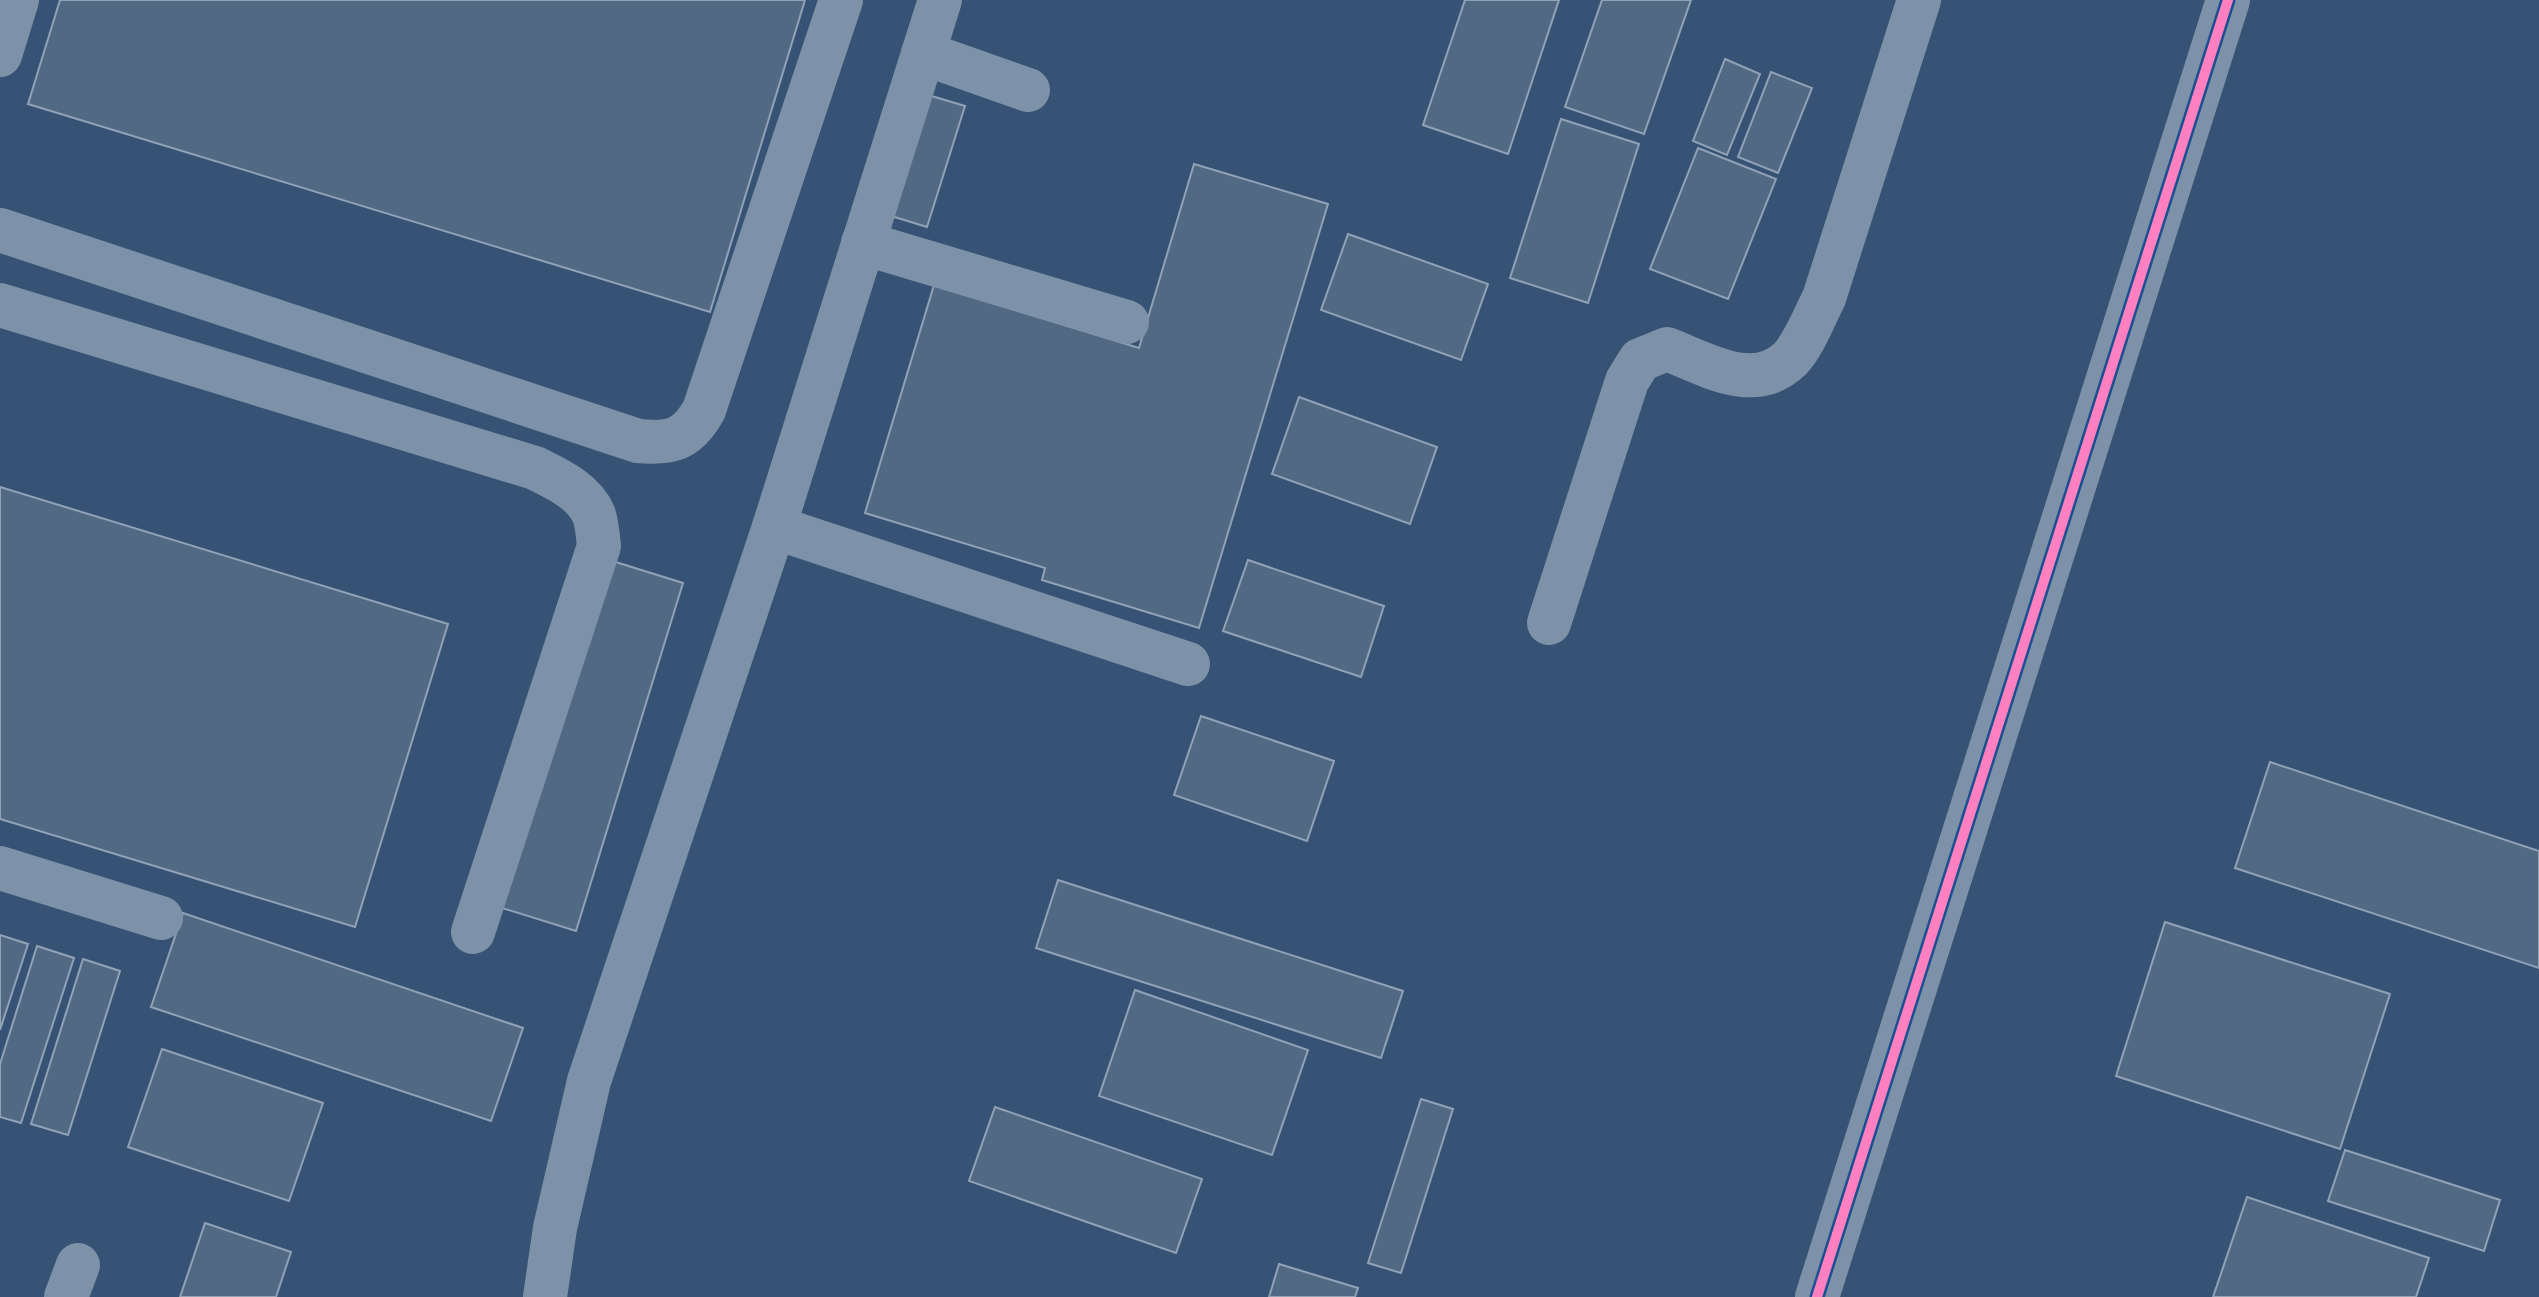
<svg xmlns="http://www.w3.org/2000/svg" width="2539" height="1297" viewBox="0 0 2539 1297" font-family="'Work Sans',sans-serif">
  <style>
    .building { fill: #526984; stroke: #92a2b6; stroke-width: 2 }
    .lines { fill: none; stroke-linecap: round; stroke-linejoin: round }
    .minor { stroke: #7d92a8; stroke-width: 44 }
    .cycleway-casing { stroke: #1b4f8f; stroke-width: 15 }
    .cycleway { stroke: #ff80c0; stroke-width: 10 }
  </style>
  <rect width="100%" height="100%" fill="#365274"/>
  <!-- building -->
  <g class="building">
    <polygon points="60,0 805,0 710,312 28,104"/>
    <polygon points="1465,0 1559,0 1508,154 1423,125"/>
    <polygon points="1602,0 1691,0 1644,134 1565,107"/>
    <polygon points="1725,59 1760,74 1727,155 1693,141"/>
    <polygon points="1771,72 1812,88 1778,173 1738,157"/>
    <polygon points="925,94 965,106 927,227 888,215"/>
    <polygon points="1561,119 1639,144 1588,303 1510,278"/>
    <polygon points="1698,148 1776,179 1728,299 1650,269"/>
    <polygon points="1194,164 1328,204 1199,628 1042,580 1045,568 865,513 934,285 1139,348"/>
    <polygon points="1348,234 1488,284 1461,360 1321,310"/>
    <polygon points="1299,397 1437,447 1410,524 1272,474"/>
    <polygon points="0,487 448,624 355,927 0,819"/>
    <polygon points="606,559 683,583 576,931 499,907"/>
    <polygon points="1248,560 1384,606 1361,677 1223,631"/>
    <polygon points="1201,716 1334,761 1307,841 1174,795"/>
    <polygon points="2270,762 2539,851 2539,968 2235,868"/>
    <polygon points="1058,880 1403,991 1381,1058 1036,948"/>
    <polygon points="183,913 523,1028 491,1121 151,1007"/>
    <polygon points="2165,922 2390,994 2340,1149 2116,1076"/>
    <polygon points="0,935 28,944 0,1030"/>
    <polygon points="37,946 74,958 21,1123 0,1117 0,1064"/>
    <polygon points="83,959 120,971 68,1135 31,1124"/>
    <polygon points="1135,990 1308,1050 1272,1155 1099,1096"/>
    <polygon points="162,1049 323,1103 289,1201 128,1147"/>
    <polygon points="1421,1099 1453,1109 1401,1273 1368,1263"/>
    <polygon points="995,1107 1202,1179 1176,1253 969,1181"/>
    <polygon points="2345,1150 2500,1200 2484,1251 2328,1201"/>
    <polygon points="2247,1197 2429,1258 2416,1297 2213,1297"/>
    <polygon points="205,1223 291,1252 276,1297 180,1297"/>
    <polygon points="1279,1264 1358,1288 1355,1297 1269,1297"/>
  </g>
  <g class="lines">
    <!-- minor -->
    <g class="minor">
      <polyline points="923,53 1028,90"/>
      <polyline points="0,55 17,0"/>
      <path d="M0 230 638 441C672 444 687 440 704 410L841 0"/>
      <polyline points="863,243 1127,322"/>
      <path d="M0 305 535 468C557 479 584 491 594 515 597 524 598 537 599 546L473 932"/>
      <polyline points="774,527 1188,664"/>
      <path d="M1549 623 1627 381 1640 360 1667 349C1706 364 1754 394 1790 359 1805 343 1814 317 1824 298L1919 0"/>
      <polyline points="0,868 161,918"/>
      <polyline points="66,1297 78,1265"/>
      <polyline points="545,1297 555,1228 589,1081 774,527 940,0"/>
      <polyline points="1817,1297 2228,0"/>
    </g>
    <defs>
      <polyline id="cycleway" points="1817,1297 2228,0"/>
    </defs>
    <!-- cycleway casing -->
    <use href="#cycleway" class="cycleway-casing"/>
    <!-- cycleway -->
    <use href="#cycleway" class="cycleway"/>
  </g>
</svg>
